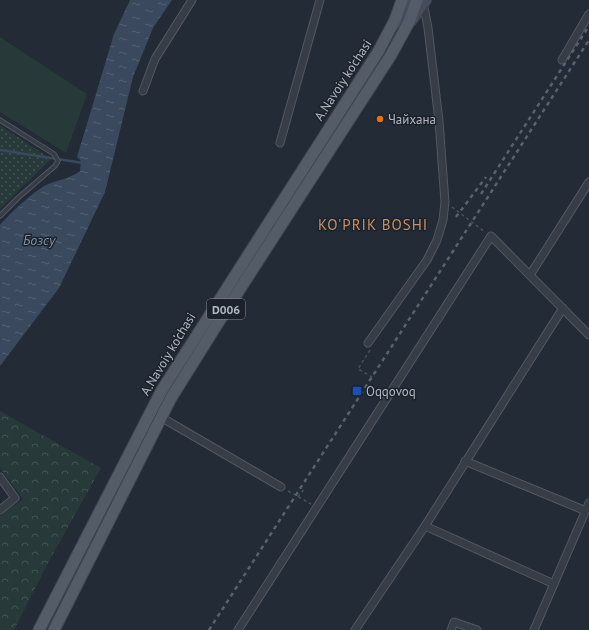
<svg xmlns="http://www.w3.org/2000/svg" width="589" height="630" viewBox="0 0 589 630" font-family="'PT Sans',sans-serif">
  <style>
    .green { fill: #283939 }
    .forest { fill: url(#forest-crowns) }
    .park { fill: url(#park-dots) }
    .water { fill: url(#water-ripples) }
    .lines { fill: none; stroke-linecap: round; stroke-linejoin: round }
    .stream { stroke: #3a495e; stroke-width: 2.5 }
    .lane-casing { stroke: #515862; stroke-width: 5.5 }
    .street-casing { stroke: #515862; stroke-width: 9 }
    .secondary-casing { stroke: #404650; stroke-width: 12 }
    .primary-casing { stroke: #404650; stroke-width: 13 }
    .path { stroke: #455457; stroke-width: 1.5; stroke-dasharray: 3 3; stroke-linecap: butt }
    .lane { stroke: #363d47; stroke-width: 3.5 }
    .street { stroke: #363d47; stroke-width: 7 }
    .secondary { stroke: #454d5a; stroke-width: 10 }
    .primary { stroke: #545c67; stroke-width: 11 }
    .rail { stroke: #59616e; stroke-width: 2.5; stroke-dasharray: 4 4; stroke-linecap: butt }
    .food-dot { fill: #e8710a; stroke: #1c222c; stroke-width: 1.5 }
    .transit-dot { fill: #1a4fb4; stroke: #1c222c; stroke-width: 1.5 }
    .labels { text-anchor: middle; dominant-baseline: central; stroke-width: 3; stroke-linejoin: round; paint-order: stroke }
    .shield { fill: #1c222c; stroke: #848b96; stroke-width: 1 }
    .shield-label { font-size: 12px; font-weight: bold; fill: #b1b8c3 }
    .street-label { font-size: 13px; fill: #b1b8c3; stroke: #1c222c }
    .poi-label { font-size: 13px; fill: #b1b8c3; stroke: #1c222c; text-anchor: start }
    .water-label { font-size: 14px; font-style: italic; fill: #7c8fa9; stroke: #1c222c }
    .quarter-label { font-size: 15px; letter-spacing: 1px; fill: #c89168; stroke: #1c222c }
  </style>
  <defs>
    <pattern id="forest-crowns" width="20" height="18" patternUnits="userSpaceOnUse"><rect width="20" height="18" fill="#283939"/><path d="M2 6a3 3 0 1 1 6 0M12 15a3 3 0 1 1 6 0" fill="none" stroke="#455454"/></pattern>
    <pattern id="park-dots" width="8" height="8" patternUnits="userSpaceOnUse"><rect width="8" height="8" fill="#283939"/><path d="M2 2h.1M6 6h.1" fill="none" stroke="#455454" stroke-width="1.8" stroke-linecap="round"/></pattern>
    <pattern id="water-ripples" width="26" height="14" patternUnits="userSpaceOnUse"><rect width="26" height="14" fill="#3a495e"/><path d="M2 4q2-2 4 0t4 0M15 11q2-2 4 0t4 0" fill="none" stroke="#546173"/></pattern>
  </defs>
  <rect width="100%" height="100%" fill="#232b36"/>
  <!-- green -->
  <polygon class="green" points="0,37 87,94 66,153 0,112"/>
  <!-- forest -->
  <polygon class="forest" points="0,411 101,468 49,561 14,630 0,630 0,516 23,499 0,468"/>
  <!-- park -->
  <polygon class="park" points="0,125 51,159 0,209"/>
  <!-- water -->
  <path class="water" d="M130 0H172L153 28 133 77 105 192 59 288 0 366V225C9 214 35 190 48 184 59 180 70 178 80 171L81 161 77 157 114 34Z"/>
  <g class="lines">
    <!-- stream -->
    <polyline class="stream" points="0,150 83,163"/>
    <defs>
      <polyline id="lane" points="0,120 54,154 58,161 55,166 19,197 0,216"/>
      <g id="street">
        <polyline points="562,60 589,14"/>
        <polyline points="143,91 155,59 192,0"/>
        <polyline points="280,143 320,0"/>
        <polyline points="530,275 589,182"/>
        <polyline points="368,343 427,260 437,240 443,220 445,202 439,121 428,28 423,2"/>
        <polyline points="159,416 281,487"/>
        <polyline points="465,461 586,511"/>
        <polyline points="0,477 15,498 0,510"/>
        <polyline points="425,526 554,584"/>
        <polyline points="238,630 491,236 589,335"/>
        <polyline points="355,630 425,526 563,308"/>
        <polyline points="451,630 454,622 477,630"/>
        <polyline points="534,630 589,503"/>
      </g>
      <g id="secondary">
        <polyline points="412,20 426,0"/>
        <polyline points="395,24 413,0"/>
      </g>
      <g id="primary">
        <polyline points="39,630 162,390 378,52 395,20 402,0"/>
        <polyline points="54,630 171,398 216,326 391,55 409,22 417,0"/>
      </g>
    </defs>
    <!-- lane casing -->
    <use href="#lane" class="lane-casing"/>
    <!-- street casing -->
    <use href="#street" class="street-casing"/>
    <!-- secondary casing -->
    <use href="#secondary" class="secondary-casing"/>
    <!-- primary casing -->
    <use href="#primary" class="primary-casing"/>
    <!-- path -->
    <g class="path">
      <polyline points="452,207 485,232"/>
      <polyline points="370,350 358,369 374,378"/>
      <polyline points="288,491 311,504"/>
      <polyline points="298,497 305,488"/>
    </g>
    <!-- lane -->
    <use href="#lane" class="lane"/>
    <!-- street -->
    <use href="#street" class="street"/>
    <!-- secondary -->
    <use href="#secondary" class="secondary"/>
    <!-- primary -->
    <use href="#primary" class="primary"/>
    <!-- rail -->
    <g class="rail">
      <polyline points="481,194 589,26"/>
      <polyline points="456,217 486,177"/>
      <polyline points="209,630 589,40"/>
    </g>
  </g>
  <!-- markers -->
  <circle class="food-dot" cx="380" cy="119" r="4"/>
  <rect class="transit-dot" x="352" y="386" width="10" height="10" rx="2"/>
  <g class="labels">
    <!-- shield labels -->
    <rect class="shield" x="207" y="299" width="38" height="20" rx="3"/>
    <g class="shield-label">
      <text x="226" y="309">D006</text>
    </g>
    <!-- street labels -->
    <g class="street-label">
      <text transform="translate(343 80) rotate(-57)">A.Navoiy ko‘chasi</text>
      <text transform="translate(168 354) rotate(-59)">A.Navoiy ko‘chasi</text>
    </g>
    <!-- poi labels -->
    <g class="poi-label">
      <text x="388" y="119">Чайхана</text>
      <text x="366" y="391">Oqqovoq</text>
    </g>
    <!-- water labels -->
    <g class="water-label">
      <text x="39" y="240">Бозсу</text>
    </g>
    <!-- quarter labels -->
    <g class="quarter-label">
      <text x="373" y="224">KO'PRIK BOSHI</text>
    </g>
  </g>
</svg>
